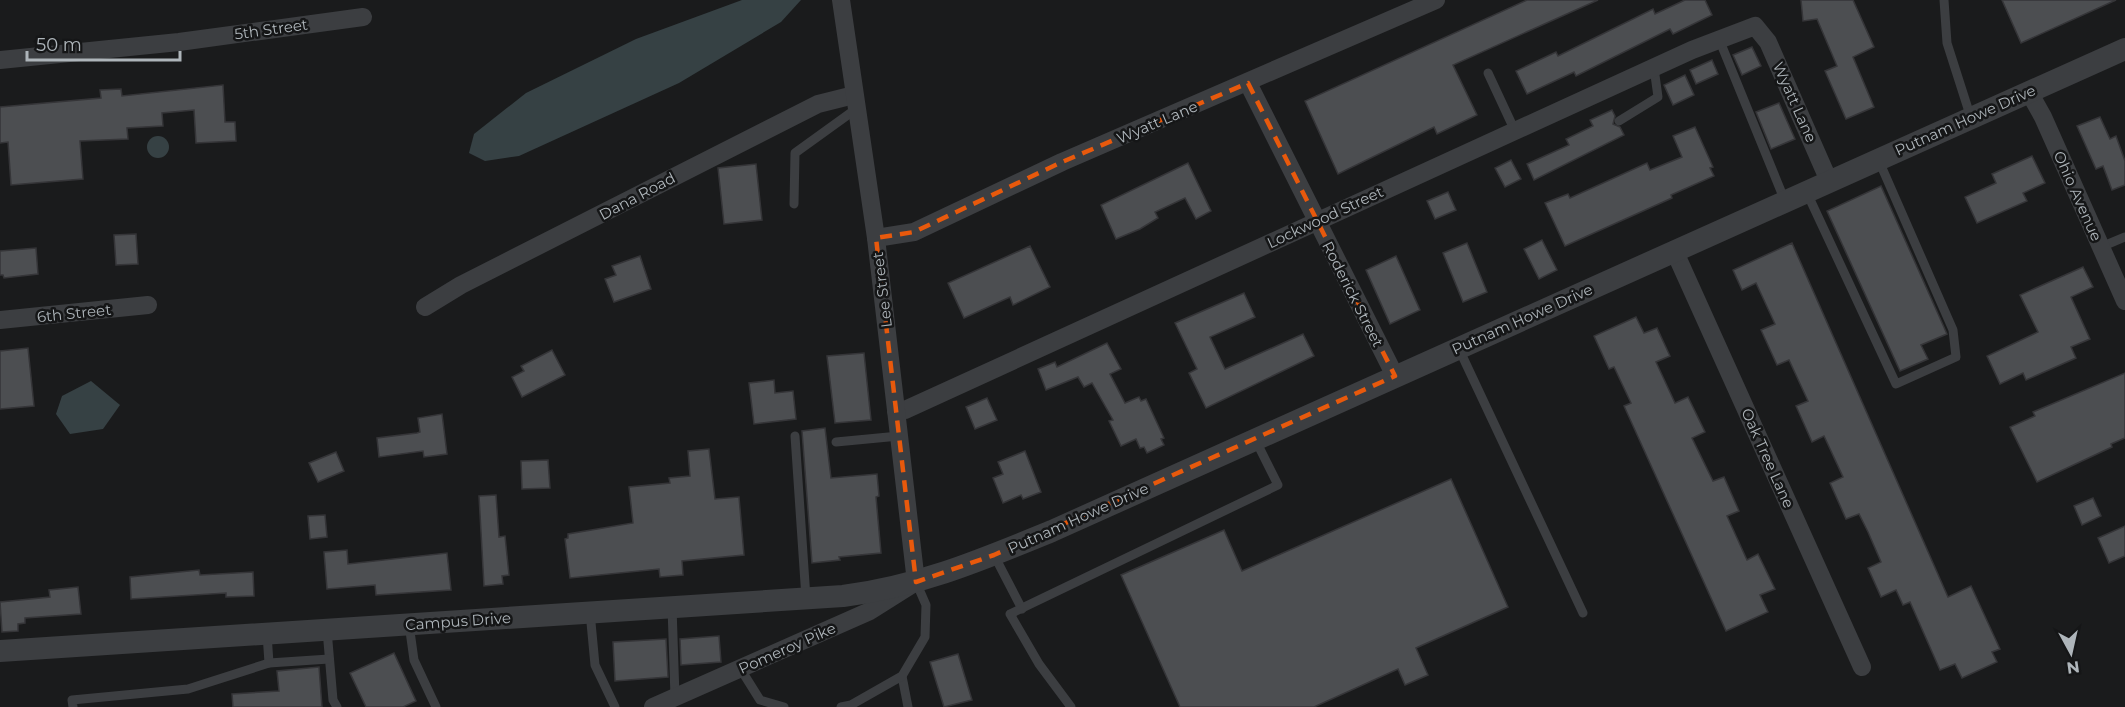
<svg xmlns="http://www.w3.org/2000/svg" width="2125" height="707" viewBox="0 0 2125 707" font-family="Montserrat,sans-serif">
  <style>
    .water { fill: #364144 }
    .building { fill: #4c4e51; stroke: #353538; stroke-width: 1.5 }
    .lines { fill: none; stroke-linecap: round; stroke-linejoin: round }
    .service { stroke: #3c3e41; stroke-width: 9 }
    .minor { stroke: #3c3e41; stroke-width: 18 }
    .tertiary { stroke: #3c3e41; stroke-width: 22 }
    .marked { fill: none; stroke: #e8590c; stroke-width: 4.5; stroke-dasharray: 12 8; stroke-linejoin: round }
    .labels { text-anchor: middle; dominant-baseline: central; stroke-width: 5; stroke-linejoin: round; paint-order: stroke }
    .street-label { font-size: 15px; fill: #aeb5ba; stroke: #151617 }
  </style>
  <rect width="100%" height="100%" fill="#1a1b1c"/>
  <!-- water -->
  <g class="water">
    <polygon points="742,0 801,0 781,22 679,83 519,156 485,161 469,153 474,134 526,93 636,39"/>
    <circle cx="158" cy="147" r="11"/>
    <polygon points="91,381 120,405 103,429 70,434 56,414 62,396"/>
  </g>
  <!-- building -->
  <g class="building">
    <polygon points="1527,0 1598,0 1453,65 1477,115 1437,134 1434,127 1338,174 1305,101"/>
    <polygon points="1685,0 1705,0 1712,15 1673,34 1670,29 1576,76 1574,72 1527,94 1516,71 1556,52 1558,56 1653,9 1655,14"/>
    <polygon points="1801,0 1853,0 1874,47 1853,57 1874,107 1846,119 1825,71 1837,66 1817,19 1803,21"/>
    <polygon points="2002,0 2116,0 2021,43"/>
    <polygon points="1752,47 1761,66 1742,75 1733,55"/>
    <polygon points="1712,60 1718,74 1696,84 1690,70"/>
    <polygon points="1685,75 1694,95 1673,105 1664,85"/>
    <polygon points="223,85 225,122 235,122 236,141 196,143 194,110 162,113 163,126 127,128 128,139 80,141 83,179 11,185 8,142 0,143 0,107 101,98 100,90 121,89 122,96"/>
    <polygon points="1779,103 1795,139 1771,149 1756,112"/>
    <polygon points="1612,110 1615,116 1613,124 1620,127 1624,135 1534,180 1527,164 1569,145 1566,139 1593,126 1590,120"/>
    <polygon points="2100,117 2110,139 2116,136 2125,161 2125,185 2112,190 2103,166 2096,169 2077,126"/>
    <polygon points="1695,127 1713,167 1710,168 1714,176 1671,195 1672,198 1565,246 1545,203 1568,194 1570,198 1647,163 1650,170 1682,157 1673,136"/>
    <polygon points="2032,156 2045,183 2023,193 2027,201 1977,223 1965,197 1996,183 1992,174"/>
    <polygon points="1511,160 1521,179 1505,187 1495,168"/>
    <polygon points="1188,163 1211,211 1196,219 1185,198 1155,212 1158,218 1140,229 1116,239 1101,205"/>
    <polygon points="756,164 762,220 724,224 718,168"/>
    <polygon points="1881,186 1947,334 1921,345 1928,359 1900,371 1827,211"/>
    <polygon points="1448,192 1456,210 1435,219 1427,201"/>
    <polygon points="136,234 138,264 116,265 114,235"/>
    <polygon points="1542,240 1557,270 1539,279 1524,249"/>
    <polygon points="1467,243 1487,292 1463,302 1443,253"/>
    <polygon points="1792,243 1948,597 1971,586 2000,649 1992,652 1997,662 1962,678 1955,664 1940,670 1910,602 1903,605 1896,590 1881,597 1868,568 1881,562 1868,532 1859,514 1846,519 1830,483 1843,477 1824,436 1812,442 1796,406 1808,401 1789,360 1777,365 1761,330 1775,324 1756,283 1742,290 1733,270"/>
    <polygon points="1030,246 1050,287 1013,305 1010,297 964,318 948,283"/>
    <polygon points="36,248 38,274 4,278 3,275 0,275 0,251"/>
    <polygon points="640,256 651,289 614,302 605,279 616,275 612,266"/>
    <polygon points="1396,256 1420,310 1390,324 1366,270"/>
    <polygon points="2083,267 2093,287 2071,297 2090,339 2071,347 2076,358 2026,380 2023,373 2000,384 1987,356 2038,332 2020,295"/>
    <polygon points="1244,293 1255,317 1210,337 1225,369 1303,334 1314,356 1206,408 1189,373 1197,369 1175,323"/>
    <polygon points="1636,317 1644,333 1657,328 1670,356 1656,362 1675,403 1688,397 1705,432 1692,438 1713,481 1724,477 1739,511 1727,516 1747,560 1758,554 1775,589 1760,595 1768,612 1726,631 1624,406 1631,403 1614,367 1609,369 1594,336"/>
    <polygon points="1107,343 1121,369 1110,374 1125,403 1139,397 1141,401 1146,399 1164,438 1161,439 1164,445 1147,453 1144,447 1140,448 1136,439 1121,446 1109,421 1113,420 1092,383 1084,387 1078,377 1046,390 1038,369 1055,362 1057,367"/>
    <polygon points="28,348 34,406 0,409 0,351"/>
    <polygon points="552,350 565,375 522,397 512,377 524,371 521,366"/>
    <polygon points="864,353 871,420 835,423 827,356"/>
    <polygon points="2125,373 2125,438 2111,444 2112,447 2037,482 2010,427 2035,416 2033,412"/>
    <polygon points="774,380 775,393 793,391 796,419 754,424 749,383"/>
    <polygon points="987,398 997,420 975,429 966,407"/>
    <polygon points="442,414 447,454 424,457 423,451 379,457 377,438 417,433 420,432 418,418"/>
    <polygon points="825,428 831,478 877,474 879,496 876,497 881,553 839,557 840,560 812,563 802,431"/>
    <polygon points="709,449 715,499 739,497 744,555 682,561 683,575 660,577 659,569 570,578 565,539 568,538 568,534 633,523 629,487 670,483 669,478 690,476 688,451"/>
    <polygon points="1025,451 1041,492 1023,499 1021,495 1003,503 993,478 1003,474 998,462"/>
    <polygon points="336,452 344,471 318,482 309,463"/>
    <polygon points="548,460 550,488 522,489 521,461"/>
    <polygon points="1451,479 1508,607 1416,648 1428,675 1405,685 1398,669 1314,707 1180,707 1121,575 1224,530 1242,571"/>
    <polygon points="496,495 499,537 505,536 509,575 502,576 503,584 484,586 479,496"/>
    <polygon points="2093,498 2101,516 2082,525 2074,506"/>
    <polygon points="325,515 327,537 310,539 308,516"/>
    <polygon points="2125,526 2125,556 2109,563 2098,538"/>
    <polygon points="347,550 348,564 447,553 451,590 376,595 375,585 327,589 324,552"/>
    <polygon points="199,570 200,575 253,572 254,596 226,597 226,593 131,599 130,577"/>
    <polygon points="78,587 81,614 25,618 25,623 18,624 18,631 2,632 0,602 50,597 49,590"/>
    <polygon points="719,636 721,662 681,665 680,639"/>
    <polygon points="666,639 668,677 615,681 613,642"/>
    <polygon points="394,653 416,701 403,707 366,707 350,673"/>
    <polygon points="958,654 972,700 944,707 930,662"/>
    <polygon points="319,667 322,707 233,707 232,694 279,691 277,671"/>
  </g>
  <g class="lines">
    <!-- service -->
    <g class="service">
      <polyline points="1944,0 1947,43 1971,118"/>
      <polyline points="1719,39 1785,201"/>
      <polyline points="1488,73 1515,131"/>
      <polyline points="1619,121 1658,97 1654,68"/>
      <polyline points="1807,193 1896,384 1956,357 1953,330 1879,161"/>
      <polyline points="794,204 795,153 856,109"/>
      <polyline points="2101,247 2125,237"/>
      <polyline points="1459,349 1583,613"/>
      <polyline points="795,436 806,598"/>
      <polyline points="836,442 899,436"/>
      <polyline points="994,555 1022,609"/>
      <polyline points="672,607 675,697"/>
      <polyline points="590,612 595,665 615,707"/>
      <polyline points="409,624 414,660 436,707"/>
      <polyline points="327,630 333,700 337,707"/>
      <polyline points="267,634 269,663"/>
      <polyline points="740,668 760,700 784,707"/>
      <polyline points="902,676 908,707"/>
      <polyline points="73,707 72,700 188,689 269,663 329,659"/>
      <polyline points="841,707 851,705 902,676 925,637 926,605 916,582"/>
      <polyline points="1071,707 1039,664 1010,614 1278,485 1255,439"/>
    </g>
    <!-- minor -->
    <g class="minor">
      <polyline points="0,60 179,42 363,17"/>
      <polyline points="1248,83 1395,376"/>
      <polyline points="2029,92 2043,117 2125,301"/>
      <polyline points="876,238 914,232 1062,162 1436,0"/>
      <polyline points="1674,250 1862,667"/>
      <polyline points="425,307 461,285 818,104 854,95"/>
      <polyline points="0,320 148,305"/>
      <polyline points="896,411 905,410 1692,50 1755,26 1768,42 1829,181"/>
      <polyline points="653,707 870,611 916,582 876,238 841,0"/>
    </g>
    <!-- tertiary -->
    <path class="tertiary" d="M0 651 843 596C920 586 981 560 1052 531L2125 49"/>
  </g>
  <!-- marked area -->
  <path class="marked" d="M1248 83 1395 376 994 555 916 582 876 238 914 232 1062 162Z"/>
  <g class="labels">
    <!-- street labels -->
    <g class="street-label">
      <text transform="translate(271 29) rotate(-8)">5th Street</text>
      <text transform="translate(1795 102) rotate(66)">Wyatt Lane</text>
      <text transform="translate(1965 120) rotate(-24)">Putnam Howe Drive</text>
      <text transform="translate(1157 122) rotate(-23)">Wyatt Lane</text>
      <text transform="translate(637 196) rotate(-28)">Dana Road</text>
      <text transform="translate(2078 196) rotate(66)">Ohio Avenue</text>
      <text transform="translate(1325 217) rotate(-25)">Lockwood Street</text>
      <text transform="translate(882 290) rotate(-97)">Lee Street</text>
      <text transform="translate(1353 294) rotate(63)">Roderick Street</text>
      <text transform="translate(74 313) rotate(-6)">6th Street</text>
      <text transform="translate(1522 319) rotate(-24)">Putnam Howe Drive</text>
      <text transform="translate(1768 458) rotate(66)">Oak Tree Lane</text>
      <text transform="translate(1078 518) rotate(-24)">Putnam Howe Drive</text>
      <text transform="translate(458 621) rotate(-4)">Campus Drive</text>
      <text transform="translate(787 648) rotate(-24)">Pomeroy Pike</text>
    </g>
  </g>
  <!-- north arrow -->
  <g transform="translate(2071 653) rotate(172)" stroke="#151617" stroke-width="4.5" paint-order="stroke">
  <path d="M0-4.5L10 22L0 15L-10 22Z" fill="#aeb5ba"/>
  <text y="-9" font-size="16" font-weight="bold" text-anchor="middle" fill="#aeb5ba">N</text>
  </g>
  <!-- scale -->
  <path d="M27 51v9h153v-9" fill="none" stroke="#aeb5ba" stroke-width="3"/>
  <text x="36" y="51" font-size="18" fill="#aeb5ba" stroke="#151617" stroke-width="4.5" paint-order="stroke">50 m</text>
</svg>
